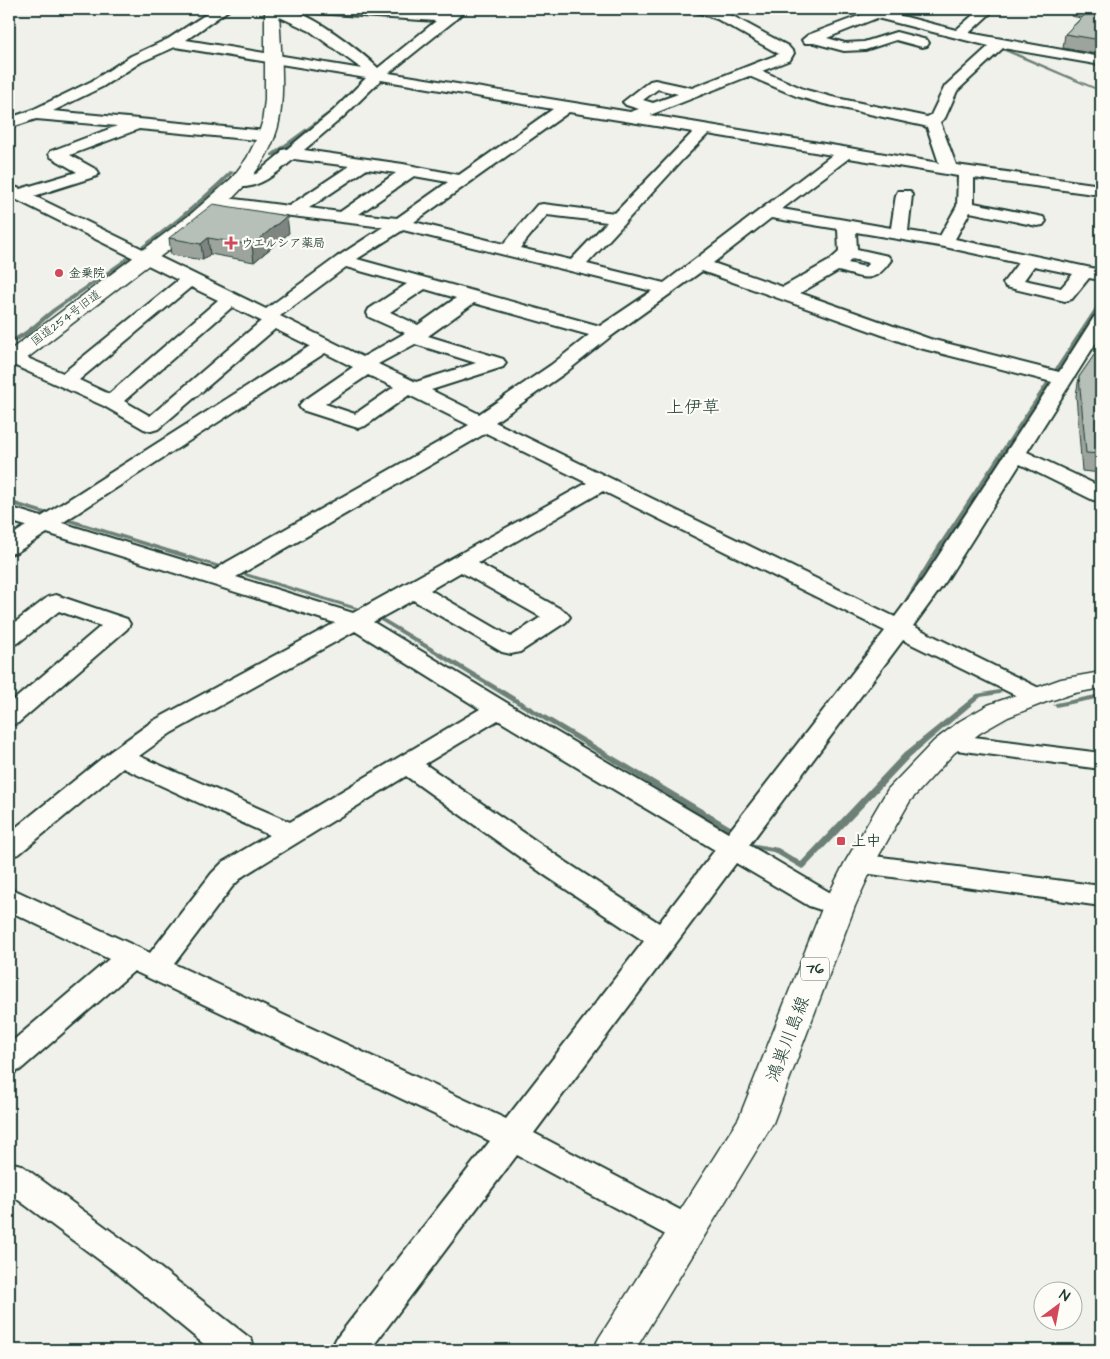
<svg xmlns="http://www.w3.org/2000/svg" width="1110" height="1359" viewBox="0 0 1110 1359" font-family="'Architects Daughter','Klee One',sans-serif">
  <style>
    .lines { fill: none; stroke-linecap: round; stroke-linejoin: round }
    .stream { fill: #6c8077; fill-rule: evenodd }
    .street-casing { stroke: #1f3d34; stroke-width: 4 }
    .secondary-casing { stroke: #1f3d34; stroke-width: 3 }
    .primary-casing { stroke: #1f3d34; stroke-width: 3 }
    .street { fill: #fdfcf7; fill-rule: evenodd }
    .secondary { fill: #fdfcf7; fill-rule: evenodd }
    .primary { fill: #fdfcf7; fill-rule: evenodd }
    .wall { fill: #9da49e; stroke: #1f3d34 }
    .shaded-wall { fill: #7f8681; stroke: #1f3d34 }
    .building { fill: #b6bfb8; stroke: #1f3d34 }
    .poi-dot { fill: #d1495b; stroke: #fdfcf7; stroke-width: 2 }
    .labels { text-anchor: middle; dominant-baseline: central; stroke-width: 4.5; stroke-linejoin: round; paint-order: stroke }
    .far-poi-label { font-size: 12px; font-weight: bold; fill: #1f3d34; stroke: #fdfcf7; text-anchor: start }
    .far-street-label { font-size: 12px; fill: #1f3d34; stroke: #fdfcf7 }
    .shield { fill: #fdfcf7; stroke: #62766e; stroke-width: 1 }
    .shield-label { font-size: 14px; font-weight: bold; fill: #1f3d34 }
    .poi-label { font-size: 15px; font-weight: bold; fill: #1f3d34; stroke: #fdfcf7; text-anchor: start }
    .quarter-label { font-size: 18px; fill: #1f3d34; stroke: #fdfcf7 }
    .near-street-label { font-size: 18px; fill: #1f3d34; stroke: #fdfcf7 }
  </style>
  <rect width="100%" height="100%" fill="#f0f1eb"/>
  <filter id="ink" filterUnits="userSpaceOnUse"><feTurbulence type="fractalNoise" baseFrequency=".02" numOctaves="2"/><feDisplacementMap in="SourceGraphic" scale="10" xChannelSelector="R" yChannelSelector="G"/><feConvolveMatrix kernelMatrix="1 2 1 2 8 2 1 2 1" color-interpolation-filters="sRGB"/></filter>
  <g filter="url(#ink)">
    <g class="lines">
      <!-- stream -->
      <g class="stream">
        <polygon points="851,9 856,9 880,18 1004,48 1101,90 1101,92 1002,50 878,20"/>
        <polygon points="428,26 431,27 382,66 380,66 380,64"/>
        <polygon points="342,102 345,103 275,156 271,156 271,154"/>
        <path d="M230 171 234 172C184 227 119 266 59 309 42 321 30 338 9 344V340C30 331 40 317 58 305 120 263 177 223 230 171Z"/>
        <polygon points="1099,302 1101,302 1101,307 1057,374 1053,374 1052,373"/>
        <polygon points="1050,379 1053,381 943,547 907,606 906,607 902,607 901,606 937,547 1047,381"/>
        <polygon points="9,500 363,609 386,620 737,830 750,843 778,848 801,862 904,753 977,694 999,690 1002,692 999,694 981,697 910,757 805,868 802,869 773,852 745,847 731,834 382,622 359,611 9,504"/>
        <polygon points="1101,694 1101,698 1056,707 1053,705 1056,703"/>
      </g>
      <defs>
        <g id="street">
          <path d="M214 9H230L186 40 362 69 310 31 269 12 267 9C273 9 281 8 287 9 313 14 358 49 378 68L436 21 316 13 311 12 309 9H373L445 14 451 9H466L454 21 389 73 630 112 639 109 626 105 623 102 650 81 655 80 692 88 779 54 717 19 697 12 695 9H714L727 13 788 46 794 53 790 60 762 71 806 90 832 97 927 117 931 115 945 86 989 46 877 18 827 38 845 43 864 42 896 32 927 40 929 43 927 46 922 47 896 40 865 50 844 51 814 43H804L802 40 808 35 864 14 857 12 855 9H875L956 30 980 9H995L969 33 1101 57V65L1003 48 957 91 945 118 940 122 956 165 1101 185V195L974 178V203L1043 217 1046 221 1043 225 1037 226 970 212 955 239 1101 270V280L1089 278 1072 299 1065 301 1006 287 1003 283 1018 263 945 247 856 232 857 249 888 256 891 260C873 286 863 277 838 271L800 293 930 339 1059 372 1094 317 1101 315V335L1027 452 1101 487V501L1093 500 1020 464 946 581 913 626 1045 691 1049 696 1045 701 1036 704 1027 701 903 640 749 845 829 892 849 899 853 906 849 913 839 916 809 906 736 863 534 1133 701 1221 706 1231 701 1241 689 1245 677 1241 517 1155 370 1350H331L336 1339 490 1141 134 971 20 1070 9 1074V1044L109 959 9 911V889L19 892 150 953 212 873 223 862 269 835 123 768 19 854 9 856V833L111 751 153 721 335 623 47 533 17 552 9 554V537L26 526 9 521V507L41 517 310 346 275 329 158 429 151 431 144 429 104 406 9 363V353L13 352 63 373 178 280 9 196V185L20 189 77 172 51 157 49 154 51 151 117 126 36 119 9 128V118L30 111 92 81 131 56 168 39ZM175 47 366 78 333 111 287 149 282 150 280 154 256 174 232 178 230 182 232 186C257 192 276 173 294 159L349 166 289 206 218 197 212 198 210 202 212 206 218 207 383 227 337 257 266 309 34 196 97 176 99 173 97 170 70 155 139 129 267 141 273 139 275 136 273 133 267 131 53 111 102 87 141 62ZM749 76 796 96 824 104 924 126 927 127 939 163 650 115ZM381 80 553 109 459 175 403 164 304 150 343 117ZM658 89 678 94 653 103 643 100ZM569 112 693 132 615 213 543 204 537 205 504 244 414 222ZM708 134 832 155 664 283 587 264 683 159ZM849 158 958 176 957 206 940 236 908 231 912 195 910 191H898L896 195 891 228 782 209ZM367 169 396 173 340 212 309 208ZM414 176 448 182 397 218 359 214ZM547 215 607 222 571 260 520 248ZM771 218 838 229 839 252 829 261 783 287 713 263ZM403 230 652 291 600 326 357 259ZM852 259 869 263 865 267 848 263ZM1034 266 1073 274 1061 288 1024 280ZM346 267 407 284 369 309 367 313 369 317 405 333 363 357 280 316ZM702 271 916 347 1052 382 924 578 895 617 495 422 565 373 610 337ZM191 287 218 300 109 394 79 380ZM425 289 456 298 418 325 390 312ZM474 303 589 335 551 365 479 414 431 390 503 367 506 363 503 359 428 336ZM232 307 261 321 150 416 124 401ZM415 344 476 363 416 382 378 364ZM325 353 353 367 302 402 299 406 302 410 358 428 365 426 409 395 469 425 227 562 215 570 62 523ZM368 375 394 387 355 414 325 404ZM486 433 587 483 353 613 236 577ZM603 491 885 631 728 833 507 703 373 622 413 600 502 652 511 654 520 652 566 622 570 617 566 612 478 563ZM461 572 541 617 511 637 430 590ZM355 631 480 709 290 822 139 756 171 733ZM498 720 715 850 659 923 566 862 425 764ZM406 776 546 876 644 941 506 1119 174 964 232 887 243 876Z"/>
          <polygon points="56,595 127,619 130,624 127,629 18,723 9,725 9,704 101,626 59,611 18,643 9,645 9,627 48,597"/>
          <polygon points="950,734 1101,753 1101,769 941,748 937,742 941,736"/>
          <polygon points="859,854 1101,886 1101,906 849,871 845,864 849,857"/>
          <polygon points="9,1162 21,1165 145,1256 251,1339 256,1350 211,1350 121,1276 9,1193"/>
        </g>
        <path id="secondary" d="M265 9H279C280 44 287 102 276 133 257 194 182 239 134 276 95 306 56 336 17 366L9 367V351L191 214 232 178 247 158 258 136 262 123 265 100Z"/>
        <polygon id="primary" points="1101,672 1101,688 1075,693 1046,702 1008,717 980,733 954,753 910,801 874,864 855,906 773,1123 635,1350 593,1350 599,1338 739,1118 823,906 844,864 888,789 934,741 960,721 988,705 1061,679"/>
      </defs>
      <!-- street casing -->
      <use href="#street" class="street-casing"/>
      <!-- secondary casing -->
      <use href="#secondary" class="secondary-casing"/>
      <!-- primary casing -->
      <use href="#primary" class="primary-casing"/>
      <!-- street -->
      <use href="#street" class="street"/>
      <!-- secondary -->
      <use href="#secondary" class="secondary"/>
      <!-- primary -->
      <use href="#primary" class="primary"/>
    </g>
    <!-- wall -->
    <g class="wall">
      <polygon points="1072,9 1101,9 1101,55 1063,48 1065,34 1081,18 1071,16"/>
      <polygon points="289,233 254,262 210,254 203,260 171,255 169,238"/>
      <polygon points="1101,345 1101,473 1082,471 1076,395 1079,377"/>
    </g>
    <!-- shaded-wall -->
    <g class="shaded-wall">
      <polygon points="287,216 289,233 254,262 252,245"/>
      <polygon points="208,238 210,254 203,260 201,244"/>
    </g>
    <!-- building -->
    <g class="building">
      <polygon points="1091,9 1101,9 1101,40 1065,34"/>
      <polygon points="213,204 287,216 252,245 208,238 201,244 169,238"/>
      <polygon points="1101,345 1101,454 1086,453 1079,377"/>
    </g>
  </g>
  <!-- markers -->
  <g class="poi-dot">
    <path d="M228.5 235.5h5v5h5v5h-5v5h-5v-5h-5v-5h5z"/>
    <circle cx="59" cy="273" r="5"/>
    <rect x="836" y="836" width="10" height="10" rx="2.5"/>
  </g>
  <g class="labels">
    <!-- far-poi labels -->
    <g class="far-poi-label">
      <text x="241" y="243">ウエルシア薬局</text>
      <text x="69" y="273">金乗院</text>
    </g>
    <!-- far-street labels -->
    <g class="far-street-label">
      <text transform="translate(66 318) rotate(-37)">国道254号旧道</text>
    </g>
    <!-- shield labels -->
    <rect class="shield" x="801" y="957.5" width="28" height="23" rx="4"/>
    <g class="shield-label">
      <text x="815" y="969">76</text>
    </g>
    <!-- poi labels -->
    <g class="poi-label">
      <text x="851" y="841">上中</text>
    </g>
    <!-- quarter labels -->
    <g class="quarter-label">
      <text x="693" y="407">上伊草</text>
    </g>
    <!-- near-street labels -->
    <g class="near-street-label">
      <text transform="translate(788 1039) rotate(-69)">鴻巣川島線</text>
    </g>
  </g>
  <!-- margin -->
  <rect width="1110" height="1359" fill="none" stroke="#fdfcf7" stroke-width="30"/>
  <rect x="15" y="15" width="1080" height="1329" fill="none" stroke="#1f3d34" stroke-width="2" filter="url(#ink)"/>
  <!-- north arrow -->
  <g transform="translate(1058 1306) rotate(32)"><circle r="24" fill="#fdfcf7" stroke="#a4b0a9"/>
  <path d="M0-4L9 19L0 12L-9 19Z" fill="#d1495b"/>
  <text y="-8" font-size="14" font-weight="bold" text-anchor="middle" fill="#1f3d34">N</text>
  </g>
</svg>
